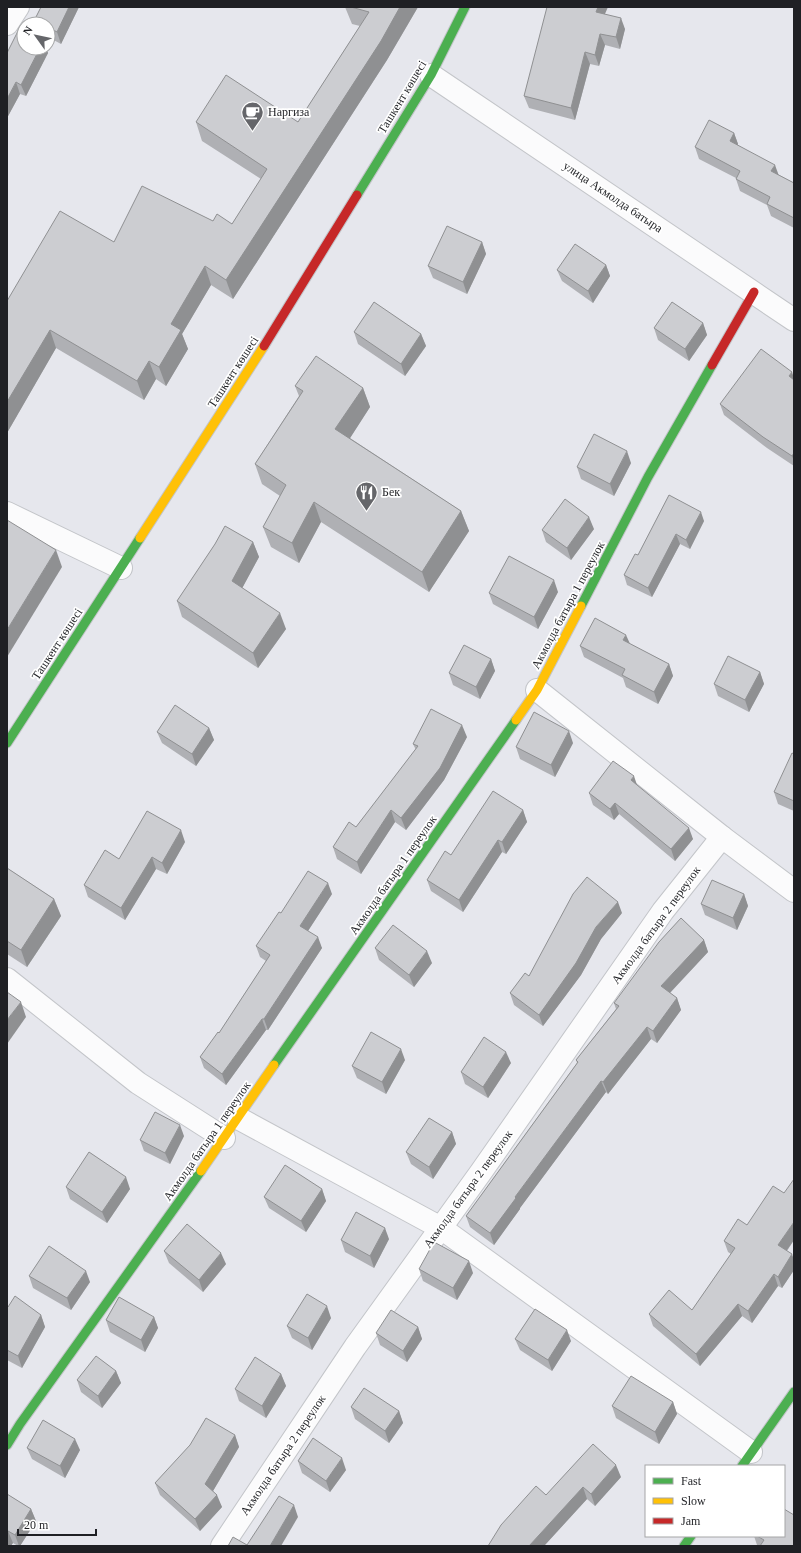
<svg xmlns="http://www.w3.org/2000/svg" width="801" height="1553" viewBox="0 0 801 1553" font-family="Georgia,serif">
  <style>
    .lines { fill: none; stroke-linecap: round; stroke-linejoin: round }
    .street-casing { stroke: #c3c5c9; stroke-width: 24 }
    .fast-casing { stroke: #c3c5c9; stroke-width: 11 }
    .slow-casing { stroke: #c3c5c9; stroke-width: 11 }
    .jam-casing { stroke: #c3c5c9; stroke-width: 11 }
    .street { stroke: #fbfbfc; stroke-width: 22 }
    .fast { stroke: #4caf50; stroke-width: 9 }
    .slow { stroke: #ffc107; stroke-width: 9 }
    .jam { stroke: #c62828; stroke-width: 9 }
    .wall { fill: #afb0b4 }
    .shaded-wall { fill: #8f9092 }
    .building { fill: #cccdd1; stroke: #8f9092 }
    .labels { text-anchor: middle; dominant-baseline: central; stroke-width: 3.5; stroke-linejoin: round; paint-order: stroke }
    .street-label { font-size: 12px; fill: #1f2024; stroke: #fff }
    .poi-label { font-size: 12px; fill: #1f2024; stroke: #fff; text-anchor: start }
  </style>
  <rect width="100%" height="100%" fill="#e6e7ed"/>
  <g class="lines">
    <defs>
      <g id="street">
        <polyline points="7,24 18,7"/>
        <polyline points="431,75 794,320"/>
        <polyline points="7,513 121,568"/>
        <polyline points="537,690 722,837 794,891"/>
        <polyline points="7,979 138,1083 224,1138"/>
        <polyline points="238,1118 441,1228 751,1452"/>
        <polyline points="222,1546 355,1347 481,1172 663,911 722,837"/>
      </g>
      <g id="fast">
        <polyline points="357,195 431,75 465,7"/>
        <polyline points="581,606 648,477 712,365"/>
        <polyline points="7,743 140,538"/>
        <polyline points="274,1065 516,720"/>
        <polyline points="7,1445 20,1424 201,1171"/>
        <polyline points="742,1466 794,1392"/>
        <polyline points="684,1546 691,1536"/>
      </g>
      <g id="slow">
        <polyline points="140,538 264,346"/>
        <polyline points="516,720 537,690 581,606"/>
        <polyline points="201,1171 274,1065"/>
      </g>
      <g id="jam">
        <polyline points="264,346 357,195"/>
        <polyline points="712,365 754,292"/>
      </g>
    </defs>
    <!-- street casing -->
    <use href="#street" class="street-casing"/>
    <!-- fast casing -->
    <use href="#fast" class="fast-casing"/>
    <!-- slow casing -->
    <use href="#slow" class="slow-casing"/>
    <!-- jam casing -->
    <use href="#jam" class="jam-casing"/>
    <!-- street -->
    <use href="#street" class="street"/>
    <!-- fast -->
    <use href="#fast" class="fast"/>
    <!-- slow -->
    <use href="#slow" class="slow"/>
    <!-- jam -->
    <use href="#jam" class="jam"/>
  </g>
  <!-- wall -->
  <g class="wall">
    <polygon points="41,7 79,7 61,44 48,37 48,24 35,24 34,21"/>
    <polygon points="345,7 418,7 387,60 233,299 211,285 182,334 188,349 166,386 156,379 144,400 56,348 7,433 7,301 114,242 213,221 232,224 261,179 202,141 196,122 298,122 360,26 352,24"/>
    <polygon points="605,14 625,29 620,49 605,45 599,66 590,64 575,120 529,108 524,96"/>
    <polygon points="24,48 46,48 48,53 26,96 20,94 7,118"/>
    <polygon points="734,133 738,144 738,145 779,175 794,183 794,228 771,216 767,205 740,191 736,179 736,178 699,159 695,147"/>
    <polygon points="482,242 486,254 467,294 433,278 428,266"/>
    <polygon points="606,265 610,276 593,303 562,281 557,270"/>
    <polygon points="703,323 707,335 689,361 658,340 654,328"/>
    <polygon points="354,332 421,334 426,346 405,376 358,344"/>
    <polygon points="794,378 794,466 767,448 724,415 720,404"/>
    <polygon points="295,386 363,388 370,407 350,438 461,511 469,531 429,592 321,522 299,563 271,547 263,527 280,496 262,484 255,464 299,396"/>
    <polygon points="631,463 614,496 581,479 577,467"/>
    <polygon points="669,495 704,521 690,549 680,544 652,597 627,585 624,575 638,555"/>
    <polygon points="594,529 571,560 546,542 542,530"/>
    <polygon points="253,542 259,557 242,588 286,629 258,668 182,617 177,601"/>
    <polygon points="558,592 538,629 493,604 489,593"/>
    <polygon points="630,644 669,664 673,676 658,704 626,687 623,678 584,657 580,646"/>
    <polygon points="491,659 495,671 480,699 453,685 449,673"/>
    <polygon points="760,672 764,684 749,712 718,696 714,684"/>
    <polygon points="209,728 214,740 196,766 162,743 157,732"/>
    <polygon points="467,737 444,780 406,830 395,822 361,874 337,859 333,847 356,827 416,750 413,744"/>
    <polygon points="573,743 555,777 520,759 516,747"/>
    <polygon points="794,754 794,811 778,804 774,792"/>
    <polygon points="637,785 693,839 675,861 619,814 614,820 593,805 589,793"/>
    <polygon points="523,810 527,822 506,854 502,852 463,912 431,891 427,880 451,855"/>
    <polygon points="185,842 167,874 156,869 125,920 88,897 84,885"/>
    <polygon points="7,868 54,899 61,916 27,967 7,954"/>
    <polygon points="332,894 308,931 322,948 268,1030 266,1030 226,1085 204,1068 200,1057 219,1033 266,961 260,957 256,946 281,913"/>
    <polygon points="744,894 748,906 737,930 705,915 701,904"/>
    <polygon points="622,913 601,939 581,975 543,1026 514,1005 510,993 529,976"/>
    <polygon points="704,940 708,952 670,993 677,998 681,1010 657,1043 651,1039 608,1094 606,1092 520,1208 520,1209 494,1245 470,1227 466,1216 577,1063 576,1060 616,1009 614,1003"/>
    <polygon points="375,948 432,963 414,987 379,960"/>
    <polygon points="405,1060 386,1094 357,1078 352,1066"/>
    <polygon points="511,1063 488,1098 465,1084 461,1072"/>
    <polygon points="452,1132 456,1144 433,1179 411,1164 406,1152"/>
    <polygon points="184,1136 170,1164 144,1151 140,1140"/>
    <polygon points="66,1187 130,1189 107,1223 70,1199"/>
    <polygon points="322,1189 326,1201 306,1232 269,1208 264,1197"/>
    <polygon points="747,1225 794,1240 787,1251 794,1260 794,1270 782,1288 778,1286 752,1323 742,1316 700,1366 653,1326 649,1314 692,1310 731,1254 728,1252 724,1241"/>
    <polygon points="389,1239 374,1268 345,1252 341,1240"/>
    <polygon points="164,1251 226,1264 203,1292 169,1263"/>
    <polygon points="419,1269 473,1273 457,1300 423,1281"/>
    <polygon points="29,1276 90,1282 71,1310 33,1288"/>
    <polygon points="7,1306 41,1315 45,1327 22,1368 7,1360"/>
    <polygon points="154,1317 158,1328 145,1352 110,1332 106,1320"/>
    <polygon points="331,1318 312,1350 292,1338 287,1326"/>
    <polygon points="418,1327 422,1339 407,1362 380,1345 376,1333"/>
    <polygon points="515,1339 571,1341 552,1371 520,1350"/>
    <polygon points="116,1371 121,1383 102,1408 81,1392 77,1380"/>
    <polygon points="281,1374 286,1386 266,1418 239,1401 235,1389"/>
    <polygon points="673,1402 677,1414 659,1444 616,1418 612,1406"/>
    <polygon points="351,1407 399,1411 403,1423 389,1443 355,1419"/>
    <polygon points="235,1435 239,1447 213,1491 222,1507 200,1531 160,1495 155,1483"/>
    <polygon points="27,1448 80,1450 65,1478 32,1459"/>
    <polygon points="298,1461 346,1470 330,1492 302,1473"/>
    <polygon points="621,1477 595,1506 587,1499 544,1546 488,1546 546,1495"/>
    <polygon points="7,1494 31,1509 36,1521 20,1546 18,1546 13,1543 7,1546"/>
    <polygon points="754,1536 784,1536 794,1546 759,1546 757,1545"/>
  </g>
  <!-- shaded-wall -->
  <g class="shaded-wall">
    <polygon points="69,7 79,7 61,44 57,32"/>
    <polygon points="400,7 418,7 387,60 233,299 226,280"/>
    <polygon points="598,7 608,7 601,23 596,12"/>
    <polygon points="621,18 625,29 620,49 616,37"/>
    <polygon points="600,34 605,45 599,66 595,55"/>
    <polygon points="40,48 46,48 48,53 26,96 21,85"/>
    <polygon points="585,52 590,64 575,120 571,108"/>
    <polygon points="16,82 20,94 7,118 7,99"/>
    <polygon points="734,133 738,144 734,152 730,141"/>
    <polygon points="775,165 779,176 771,171"/>
    <polygon points="482,242 486,254 467,294 463,282"/>
    <polygon points="606,265 610,276 593,303 588,291"/>
    <polygon points="205,266 211,285 182,334 188,349 166,386 159,367 171,324"/>
    <polygon points="703,323 707,335 689,361 685,349"/>
    <polygon points="50,330 56,348 7,433 7,402"/>
    <polygon points="421,334 426,346 405,376 401,364"/>
    <polygon points="149,361 156,379 144,400 137,381"/>
    <polygon points="792,372 794,378 794,386 789,376"/>
    <polygon points="363,388 370,407 343,449 335,429"/>
    <polygon points="627,451 631,463 614,496 610,484"/>
    <polygon points="794,453 794,461 792,456"/>
    <polygon points="314,502 321,522 299,563 292,543"/>
    <polygon points="461,511 469,531 429,592 422,572"/>
    <polygon points="701,512 704,521 690,549 686,540"/>
    <polygon points="589,517 594,529 571,560 567,548"/>
    <polygon points="676,534 680,544 652,597 648,588"/>
    <polygon points="253,542 259,557 238,596 232,581"/>
    <polygon points="56,550 62,567 7,657 7,630"/>
    <polygon points="554,580 558,592 538,629 534,617"/>
    <polygon points="280,613 286,629 258,668 253,653"/>
    <polygon points="626,635 631,646 623,640"/>
    <polygon points="491,659 495,671 480,699 476,687"/>
    <polygon points="669,664 673,676 658,704 654,692"/>
    <polygon points="760,672 764,684 749,712 745,700"/>
    <polygon points="462,725 467,737 444,780 406,830 401,818"/>
    <polygon points="209,728 214,740 196,766 192,754"/>
    <polygon points="569,731 573,743 555,777 551,765"/>
    <polygon points="634,776 638,788 631,780"/>
    <polygon points="615,803 619,814 614,820 610,809"/>
    <polygon points="391,810 395,822 361,874 357,862"/>
    <polygon points="523,810 527,822 506,854 502,842"/>
    <polygon points="689,828 693,839 675,861 671,849"/>
    <polygon points="181,830 185,842 167,874 162,863"/>
    <polygon points="498,840 502,852 463,912 459,900"/>
    <polygon points="152,857 156,869 125,920 121,908"/>
    <polygon points="328,883 332,894 304,937 300,926"/>
    <polygon points="744,894 748,906 737,930 733,918"/>
    <polygon points="54,899 61,916 27,967 21,950"/>
    <polygon points="618,902 622,913 601,939 581,975 543,1026 539,1015 596,927"/>
    <polygon points="318,937 322,948 268,1030 264,1019"/>
    <polygon points="704,940 708,952 665,998 661,986"/>
    <polygon points="427,951 432,963 414,987 409,975"/>
    <polygon points="677,998 681,1010 657,1043 653,1031"/>
    <polygon points="21,1002 26,1017 7,1044 7,1020"/>
    <polygon points="262,1019 266,1030 226,1085 222,1074"/>
    <polygon points="647,1027 651,1039 608,1094 603,1082"/>
    <polygon points="401,1049 405,1060 386,1094 382,1082"/>
    <polygon points="506,1052 511,1063 488,1098 483,1087"/>
    <polygon points="601,1081 606,1092 520,1208 520,1209 494,1245 490,1233 515,1197"/>
    <polygon points="180,1125 184,1136 170,1164 165,1153"/>
    <polygon points="452,1132 456,1144 433,1179 429,1167"/>
    <polygon points="126,1177 130,1189 107,1223 102,1212"/>
    <polygon points="322,1189 326,1201 306,1232 301,1221"/>
    <polygon points="794,1222 794,1240 782,1257 778,1245"/>
    <polygon points="385,1228 389,1239 374,1268 370,1256"/>
    <polygon points="221,1253 226,1264 203,1292 199,1280"/>
    <polygon points="792,1254 794,1260 794,1270 782,1288 778,1277"/>
    <polygon points="469,1261 473,1273 457,1300 453,1288"/>
    <polygon points="86,1271 90,1282 71,1310 67,1298"/>
    <polygon points="774,1274 778,1286 752,1323 748,1311"/>
    <polygon points="738,1304 742,1316 700,1366 696,1354"/>
    <polygon points="327,1306 331,1318 312,1350 308,1338"/>
    <polygon points="41,1315 45,1327 22,1368 18,1356"/>
    <polygon points="154,1317 158,1328 145,1352 141,1340"/>
    <polygon points="418,1327 422,1339 407,1362 403,1351"/>
    <polygon points="567,1330 571,1341 552,1371 548,1360"/>
    <polygon points="116,1371 121,1383 102,1408 98,1396"/>
    <polygon points="281,1374 286,1386 266,1418 262,1406"/>
    <polygon points="673,1402 677,1414 659,1444 655,1432"/>
    <polygon points="399,1411 403,1423 389,1443 385,1431"/>
    <polygon points="235,1435 239,1447 210,1496 205,1484"/>
    <polygon points="75,1439 80,1450 65,1478 60,1466"/>
    <polygon points="342,1458 346,1470 330,1492 326,1481"/>
    <polygon points="616,1465 621,1477 595,1506 591,1494"/>
    <polygon points="583,1487 587,1499 544,1546 529,1546"/>
    <polygon points="217,1495 222,1507 200,1531 195,1519"/>
    <polygon points="294,1505 298,1517 281,1546 270,1546"/>
    <polygon points="31,1509 36,1521 20,1546 19,1546 15,1535"/>
    <polygon points="8,1531 13,1543 11,1546 7,1546 7,1533"/>
  </g>
  <!-- building -->
  <g class="building">
    <polygon points="41,7 69,7 57,32 48,27 48,24 41,24 34,21"/>
    <polygon points="351,7 400,7 381,41 226,280 205,266 171,324 181,330 159,367 149,361 137,381 50,330 7,402 7,301 60,211 114,242 142,186 213,221 217,214 232,224 267,169 196,122 226,75 298,122 369,12"/>
    <polygon points="547,7 598,7 596,12 621,18 616,37 600,34 595,55 585,52 571,108 524,96"/>
    <polygon points="19,29 24,31 24,48 40,48 21,85 16,82 7,99 7,53"/>
    <polygon points="709,120 734,133 730,141 775,165 771,171 794,183 794,218 767,204 770,197 736,179 740,171 695,147"/>
    <polygon points="447,226 482,242 463,282 428,266"/>
    <polygon points="575,244 606,265 588,291 557,270"/>
    <polygon points="374,302 421,334 401,364 354,332"/>
    <polygon points="672,302 703,323 685,349 654,328"/>
    <polygon points="761,349 792,372 789,376 794,380 794,453 792,456 763,437 720,404"/>
    <polygon points="316,356 363,388 335,429 461,511 422,572 314,502 292,543 263,527 286,485 255,464 303,391 295,386"/>
    <polygon points="594,434 627,451 610,484 577,467"/>
    <polygon points="669,495 701,512 686,540 676,534 648,588 624,575 635,554 638,555"/>
    <polygon points="565,499 589,517 567,548 542,530"/>
    <polygon points="7,520 56,550 7,630"/>
    <polygon points="225,526 253,542 232,581 280,613 253,653 177,601 215,544"/>
    <polygon points="509,556 554,580 534,617 489,593"/>
    <polygon points="595,618 626,635 623,640 669,664 654,692 622,675 625,669 580,646"/>
    <polygon points="464,645 491,659 476,687 449,673"/>
    <polygon points="728,656 760,672 745,700 714,684"/>
    <polygon points="175,705 209,728 192,754 157,732"/>
    <polygon points="431,709 462,725 440,768 401,818 391,810 357,862 333,847 349,822 356,827 418,746 413,744"/>
    <polygon points="534,712 569,731 551,765 516,747"/>
    <polygon points="792,753 794,754 794,801 774,792"/>
    <polygon points="613,761 634,776 631,780 689,828 671,849 615,803 610,809 589,793"/>
    <polygon points="493,791 523,810 502,842 498,840 459,900 427,880 445,851 451,855"/>
    <polygon points="147,811 181,830 162,863 152,857 121,908 84,885 105,850 119,859"/>
    <polygon points="7,868 54,899 21,950 7,941"/>
    <polygon points="308,871 328,883 300,926 318,937 264,1019 262,1019 222,1074 200,1057 218,1032 219,1033 270,955 256,946 279,912 281,913"/>
    <polygon points="587,877 618,902 596,927 576,963 539,1015 510,993 525,973 529,976 573,894"/>
    <polygon points="712,880 744,894 733,918 701,904"/>
    <polygon points="681,918 704,940 661,986 677,998 653,1031 647,1027 603,1082 601,1081 515,1197 516,1198 490,1233 466,1216 578,1062 576,1060 619,1006 614,1003 659,942"/>
    <polygon points="393,925 427,951 409,975 375,948"/>
    <polygon points="7,992 21,1002 7,1020"/>
    <polygon points="371,1032 401,1049 382,1082 352,1066"/>
    <polygon points="484,1037 506,1052 483,1087 461,1072"/>
    <polygon points="155,1112 180,1125 165,1153 140,1140"/>
    <polygon points="429,1118 452,1132 429,1167 406,1152"/>
    <polygon points="89,1152 126,1177 102,1212 66,1187"/>
    <polygon points="285,1165 322,1189 301,1221 264,1197"/>
    <polygon points="794,1179 794,1222 778,1245 792,1254 778,1277 774,1274 748,1311 738,1304 696,1354 649,1314 669,1290 692,1310 735,1248 724,1241 738,1219 747,1225 773,1186 784,1193"/>
    <polygon points="356,1212 385,1228 370,1256 341,1240"/>
    <polygon points="187,1224 221,1253 199,1280 164,1251"/>
    <polygon points="434,1242 469,1261 453,1288 419,1269"/>
    <polygon points="49,1246 86,1271 67,1298 29,1276"/>
    <polygon points="307,1294 327,1306 308,1338 287,1326"/>
    <polygon points="15,1296 41,1315 18,1356 7,1350 7,1306 8,1307"/>
    <polygon points="119,1297 154,1317 141,1340 106,1320"/>
    <polygon points="535,1309 567,1330 548,1360 515,1339"/>
    <polygon points="391,1310 418,1327 403,1351 376,1333"/>
    <polygon points="96,1356 116,1371 98,1396 77,1380"/>
    <polygon points="255,1357 281,1374 262,1406 235,1389"/>
    <polygon points="631,1376 673,1402 655,1432 612,1406"/>
    <polygon points="364,1388 399,1411 385,1431 351,1407"/>
    <polygon points="206,1418 235,1435 205,1484 217,1495 195,1519 155,1483 190,1445"/>
    <polygon points="43,1420 75,1439 60,1466 27,1448"/>
    <polygon points="313,1438 342,1458 326,1481 298,1461"/>
    <polygon points="593,1444 616,1465 591,1494 583,1487 529,1546 488,1546 501,1525 536,1486 546,1495"/>
    <polygon points="7,1494 31,1509 15,1535 8,1531 7,1533"/>
    <polygon points="279,1496 294,1505 270,1546 228,1546 233,1537 247,1545"/>
    <polygon points="784,1509 794,1515 794,1546 760,1546 764,1540 757,1536 784,1536"/>
  </g>
  <!-- icons -->
  <defs>
    <symbol id="cafe-pin" viewBox="-11 -11 22 30"><path d="M0 17L-7.5 6A9.5 9.5 0 1 1 7.5 6Z" fill="#65666a" stroke="#fff"/><path d="M-5.5-4.5H6V0H3Q3 3.5 0 3.5H-2.5Q-5.5 3.5-5.5 0ZM3-3.2v2h1.7v-2ZM-6 4.5H4V6H-6Z" fill="#fff"/></symbol>
    <symbol id="restaurant-pin" viewBox="-11 -11 22 30"><path d="M0 17L-7.5 6A9.5 9.5 0 1 1 7.5 6Z" fill="#65666a" stroke="#fff"/><path d="M-5-6h1v4h1v-4h1v4h1v-4h1v5L-1.5 .5V6h-2V.5L-5-1ZM5-6V6H3V1.5H1.5Q1.5-4 5-6Z" fill="#fff"/></symbol>
  </defs>
  <g fill-rule="evenodd">
    <use href="#cafe-pin" x="240" y="100" width="25" height="34"/>
    <use href="#restaurant-pin" x="354" y="480" width="25" height="34"/>
  </g>
  <g class="labels">
    <!-- street labels -->
    <g class="street-label">
      <text transform="translate(402 97) rotate(-59)">Ташкент көшесі</text>
      <text transform="translate(613 197) rotate(34)">улица Акмолда батыра</text>
      <text transform="translate(233 372) rotate(-57)">Ташкент көшесі</text>
      <text transform="translate(568 605) rotate(-62)">Акмолда батыра 1 переулок</text>
      <text transform="translate(57 644) rotate(-57)">Ташкент көшесі</text>
      <text transform="translate(393 875) rotate(-55)">Акмолда батыра 1 переулок</text>
      <text transform="translate(656 925) rotate(-54)">Акмолда батыра 2 переулок</text>
      <text transform="translate(207 1141) rotate(-55)">Акмолда батыра 1 переулок</text>
      <text transform="translate(468 1189) rotate(-54)">Акмолда батыра 2 переулок</text>
      <text transform="translate(283 1455) rotate(-56)">Акмолда батыра 2 переулок</text>
    </g>
    <!-- poi labels -->
    <g class="poi-label">
      <text x="268" y="112">Наргиза</text>
      <text x="382" y="492">Бек</text>
    </g>
  </g>
  <!-- border -->
  <rect width="801" height="1553" fill="none" stroke="#1f2024" stroke-width="16"/>
  <!-- legend -->
  <rect x="645" y="1465" width="140" height="72" fill="#ffffff" stroke="#a5a6a7"/>
  <rect x="653" y="1478" width="20" height="6" fill="#4caf50" stroke="#a5a6a7"/>
  <text x="681" y="1485" font-size="12" fill="#1f2024">Fast</text>
  <rect x="653" y="1498" width="20" height="6" fill="#ffc107" stroke="#a5a6a7"/>
  <text x="681" y="1505" font-size="12" fill="#1f2024">Slow</text>
  <rect x="653" y="1518" width="20" height="6" fill="#c62828" stroke="#a5a6a7"/>
  <text x="681" y="1525" font-size="12" fill="#1f2024">Jam</text>
  <!-- north arrow -->
  <g transform="translate(36 36) rotate(303)"><circle r="19" fill="#ffffff" stroke="#a5a6a7"/>
  <path d="M0-3L7 15L0 10L-7 15Z" fill="#65666a"/>
  <text y="-6" font-size="11" font-weight="bold" text-anchor="middle" fill="#1f2024">N</text>
  </g>
  <!-- scale -->
  <path d="M18 1529v6h78v-6" fill="none" stroke="#1f2024" stroke-width="2"/>
  <text x="24" y="1529" font-size="12" fill="#1f2024" stroke="#ffffff" stroke-width="3" paint-order="stroke">20 m</text>
</svg>
